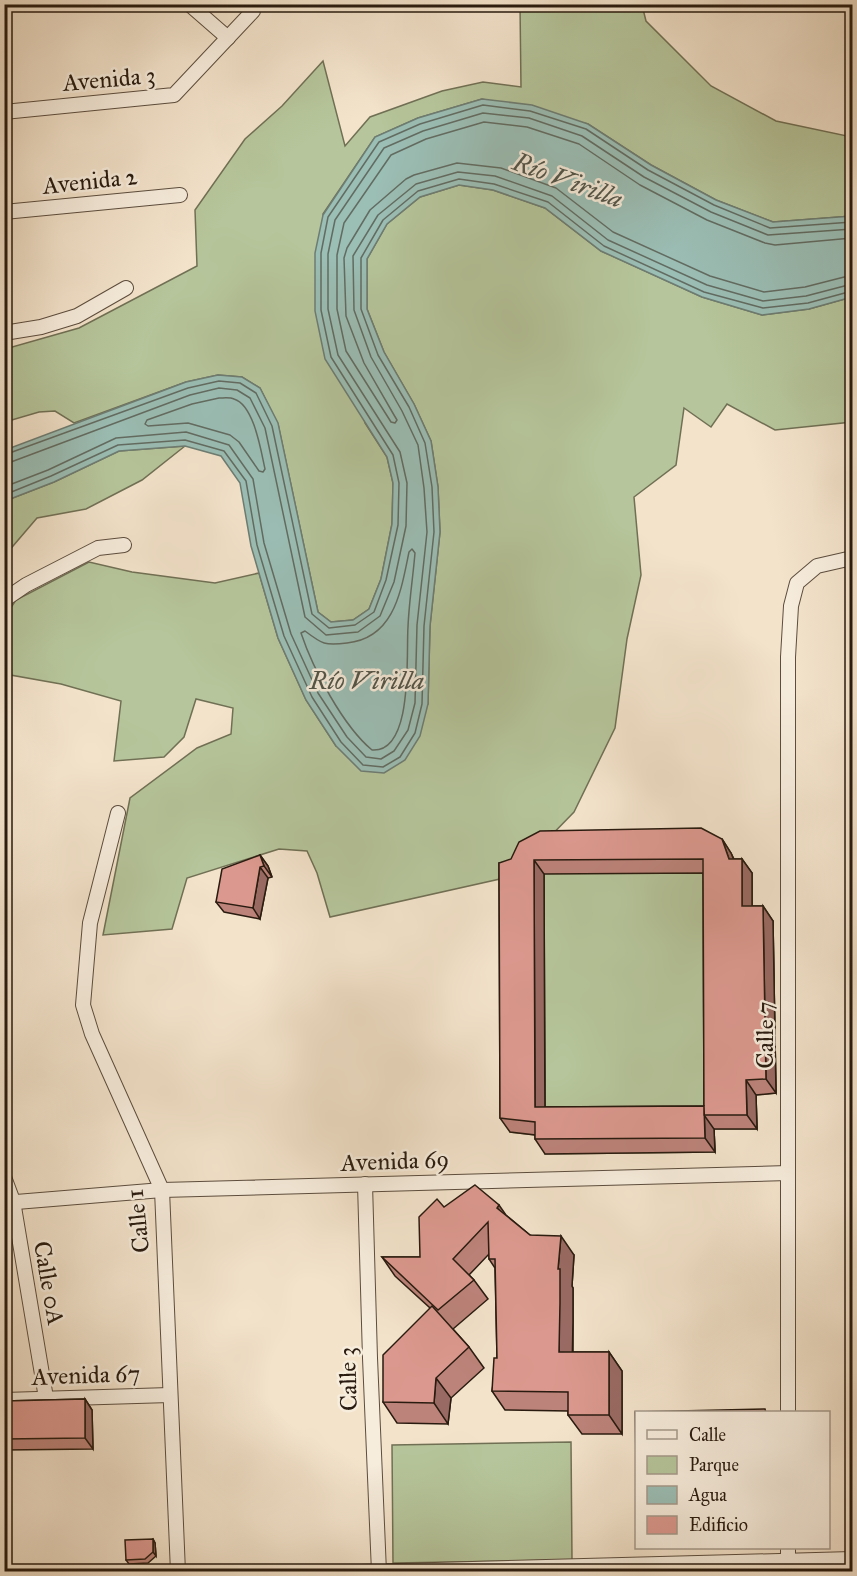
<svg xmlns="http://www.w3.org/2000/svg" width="857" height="1576" viewBox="0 0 857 1576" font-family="'IM FELL Great Primer',serif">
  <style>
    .green { fill: #b6c59b; stroke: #707055; stroke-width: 1.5 }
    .water { fill: #9bbeb5; stroke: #6d7d73; stroke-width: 1.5 }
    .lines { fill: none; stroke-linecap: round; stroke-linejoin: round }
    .shore { stroke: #626c62; stroke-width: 1.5 }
    .minor-casing { stroke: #5c4d3e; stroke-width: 16 }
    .minor { stroke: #f7eddd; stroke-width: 14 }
    .wall { fill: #bc837a; stroke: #291b0f; stroke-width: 1.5; fill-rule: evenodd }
    .shaded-wall { fill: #996a63; stroke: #291b0f; stroke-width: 1.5 }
    .building { fill: #db988e; stroke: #291b0f; stroke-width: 1.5 }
    .labels { text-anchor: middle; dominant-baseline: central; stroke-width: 5; stroke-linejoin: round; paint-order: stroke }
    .street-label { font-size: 24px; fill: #291b0f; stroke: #f7eddd }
    .water-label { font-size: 26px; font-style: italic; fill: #515449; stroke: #f7eddd }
  </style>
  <rect width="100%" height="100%" fill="#f3e3cb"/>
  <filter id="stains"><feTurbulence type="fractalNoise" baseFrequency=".00333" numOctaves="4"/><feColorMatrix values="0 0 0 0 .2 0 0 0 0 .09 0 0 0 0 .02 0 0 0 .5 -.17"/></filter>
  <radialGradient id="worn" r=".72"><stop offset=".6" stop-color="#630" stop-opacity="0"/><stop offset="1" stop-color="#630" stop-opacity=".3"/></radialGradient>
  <!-- green -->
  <g class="green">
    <polygon points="520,5 642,5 646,21 711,86 776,121 852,137 852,216 773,222 716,200 651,165 588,124 482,99 418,118 375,137 323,214 365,423 387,457 393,483 392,524 381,579 369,609 353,620 331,622 318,612 278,424 260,388 242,377 218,375 186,382 74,423 55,411 39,412 5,422 5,349 79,328 197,266 195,210 245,139 282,106 323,61 345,146 370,117 442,91 483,82 521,87"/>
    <polygon points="459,185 493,190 545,208 601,251 702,297 762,315 809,309 852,297 852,422 775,430 727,404 711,427 684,408 676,465 634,497 641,575 627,639 615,728 574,812 538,849 711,842 731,853 739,872 752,873 752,920 773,921 776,1093 756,1095 757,1129 714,1129 715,1152 545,1154 545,1136 510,1132 509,877 330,917 317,873 307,851 279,849 187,878 172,929 103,935 130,798 197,748 231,734 233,708 196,699 184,737 164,757 114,761 121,701 61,684 5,674 4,618 16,600 89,562 132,572 215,583 259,573 278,638 306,700 336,746 428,704 430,626 440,532 438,487 431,441 414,404 384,352 367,309 367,259 387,224 420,197"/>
    <polygon points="185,446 142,480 86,509 37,518 7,553 5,552 5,501 54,482 119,451"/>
    <polygon points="571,1442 572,1560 393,1563 392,1445"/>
  </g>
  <!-- water -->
  <polygon class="water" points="482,99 532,105 588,124 651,165 716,200 773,222 852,216 852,297 809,309 762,315 702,297 601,251 545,208 493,190 459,185 420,197 387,224 367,259 367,309 384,352 414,404 431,441 438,487 440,532 430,626 428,704 420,736 405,760 384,773 361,771 336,746 306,700 278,638 251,546 240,483 221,456 185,446 119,451 54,482 5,501 5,450 186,382 218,375 242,377 260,388 278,423 318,612 331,622 353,620 369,609 381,579 392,524 393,483 387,457 325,359 315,311 315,253 323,215 375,137 418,118"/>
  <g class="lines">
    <!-- shore -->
    <g class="shore">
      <polyline points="852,238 775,245 765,243 707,220 640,185 579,144 527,127 484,122 426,139 391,155 344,223 337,255 337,309 346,351 391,422 395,423 397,420 394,415 364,363 346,316 344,258 347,248 370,210 406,179 414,175 457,163 501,168 556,188 613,232 710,276 764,292 805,287 852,275"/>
      <path d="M219 398C224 398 230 397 234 399 254 405 261 451 265 469L263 472 259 471 239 442 230 435 188 423 148 426 145 424 147 420 192 404Z"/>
      <polyline points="4,455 188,388 219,381 240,383 256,393 272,426 312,614 329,628 355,625 374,612 386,580 398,525 399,483 393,455 331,357 321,310 321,253 328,217 379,142 420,124 483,105 530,111 586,129 648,170 714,205 770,228 852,222"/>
      <polyline points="4,463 11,462 190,395 219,388 237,390 250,398 265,428 305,617 326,635 358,632 380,616 394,582 406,526 407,483 400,452 338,355 328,309 328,254 335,220 384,148 423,131 483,113 529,118 582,136 644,177 711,212 768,235 852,229"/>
      <polyline points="4,487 48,470 116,438 186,432 229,445 253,479 264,543 291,634 318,693 347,737 366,757 381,759 394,751 408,730 415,703 417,625 427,532 424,488 418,445 402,411 371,357 354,310 353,256 378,215 416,184 458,172 495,176 552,196 608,240 707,285 763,301 806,296 852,284"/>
      <polyline points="4,495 51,476 118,445 185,440 224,451 246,481 257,545 284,636 312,697 341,742 363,765 383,767 400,757 415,733 422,704 424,626 434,532 432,487 425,443 409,407 378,355 361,309 361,258 383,220 418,191 459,179 494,184 548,202 604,246 704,292 763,308 808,303 852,291"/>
      <path d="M412 549 415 553C413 577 409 602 408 627 406 653 414 753 372 750 343 726 313 669 301 633L305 631C322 644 325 646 347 643 395 638 401 590 409 552Z"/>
    </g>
    <defs>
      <g id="minor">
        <polyline points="189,4 228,38"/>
        <polyline points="4,112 174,95 253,11"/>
        <polyline points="4,212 180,195"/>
        <polyline points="4,333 41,327 77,316 126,288"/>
        <polyline points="4,600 26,585 98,548 124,545"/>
        <polyline points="118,813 90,923 83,1005 92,1034 162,1190 178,1572"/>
        <polyline points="4,1177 13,1201 46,1398"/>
        <polyline points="365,1184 370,1358 379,1572"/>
        <polyline points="4,1203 162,1190 788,1173"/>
        <polyline points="4,1400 170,1395"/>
        <polyline points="788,1412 788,657 791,606 797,583 817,566 852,558"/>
        <polyline points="788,1548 788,1572"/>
        <polyline points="360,1572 852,1559"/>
      </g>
    </defs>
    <!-- minor casing -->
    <use href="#minor" class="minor-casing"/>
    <!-- minor -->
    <use href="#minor" class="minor"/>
  </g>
  <!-- wall -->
  <g class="wall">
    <path d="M722 839 731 853 734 859H742L752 873V906H763L773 921 776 1093 756 1095 757 1129H714L715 1152 545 1154 535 1139V1135L510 1132 500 1118 499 863ZM703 873 704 1106 545 1107 544 874Z"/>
    <polygon points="260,855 268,866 272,877 268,878 260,919 224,912 216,902"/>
    <polygon points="444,1207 507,1216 530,1235 574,1255 572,1286 573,1288 573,1352 609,1352 622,1371 622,1434 582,1434 568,1415 568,1411 505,1410 492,1391 497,1358 495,1268 489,1259 489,1254 469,1275 474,1280 488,1299 453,1329 469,1347 484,1368 451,1398 448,1424 397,1423 383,1402 430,1308 395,1276 382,1257 420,1257"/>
    <polygon points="85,1399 92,1410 93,1449 4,1450 4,1401"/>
    <polygon points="153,1539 155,1543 156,1556 148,1563 129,1564 126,1560"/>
  </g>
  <!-- shaded-wall -->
  <g class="shaded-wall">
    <polygon points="722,839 731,853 739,873 729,859"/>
    <polygon points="260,855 268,866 272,877 264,866"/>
    <polygon points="742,859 752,873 752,920 742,906"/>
    <polygon points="534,860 544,874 545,1122 535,1107"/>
    <polygon points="260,867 268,878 260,919 253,908"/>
    <polygon points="763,906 773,921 776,1093 766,1079"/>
    <polygon points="746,1080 756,1095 757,1129 747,1115"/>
    <polygon points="704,1106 704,1115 714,1129 715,1152 705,1138"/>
    <polygon points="499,1205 513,1225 497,1208"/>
    <polygon points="561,1236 574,1255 572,1286 573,1288 573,1322 572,1371 559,1352 558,1269"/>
    <polygon points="609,1352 622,1371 622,1434 609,1415"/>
    <polygon points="436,1378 451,1398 448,1424 434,1403"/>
    <polygon points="85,1399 92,1410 93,1449 85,1438"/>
    <polygon points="153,1539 155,1543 156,1556 153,1552"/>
  </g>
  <!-- building -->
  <g class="building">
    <polygon points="701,828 722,839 729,859 742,859 742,906 763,906 766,1079 746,1080 747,1115 704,1115 703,859 534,860 535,1107 704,1106 705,1138 535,1139 535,1122 500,1118 499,863 511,859 519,842 540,831"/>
    <polygon points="260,855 264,866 260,867 253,908 216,902 222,869"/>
    <polygon points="475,1185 499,1205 497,1208 530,1235 561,1236 558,1269 560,1269 560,1303 559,1352 609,1352 609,1415 568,1415 568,1392 492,1391 494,1358 497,1358 495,1259 489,1259 488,1222 453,1259 474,1280 438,1310 382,1257 420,1257 419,1217 437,1199 444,1207"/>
    <polygon points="432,1306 469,1347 436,1378 434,1403 383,1402 383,1355"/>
    <polygon points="85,1399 85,1438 4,1439 4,1401"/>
    <polygon points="765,1409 766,1413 636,1413 636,1457 635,1412"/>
    <polygon points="153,1539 153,1552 145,1559 126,1560 125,1540"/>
  </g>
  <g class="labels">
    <!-- street labels -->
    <g class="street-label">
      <text transform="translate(109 79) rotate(-5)">Avenida 3</text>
      <text transform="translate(90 181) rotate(-6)">Avenida 2</text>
      <text transform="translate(765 1035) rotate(-90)">Calle 7</text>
      <text transform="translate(395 1161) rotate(-2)">Avenida 69</text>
      <text transform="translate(138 1221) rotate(-96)">Calle 1</text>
      <text transform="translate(49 1283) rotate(80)">Calle 0A</text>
      <text transform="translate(86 1375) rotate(-2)">Avenida 67</text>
      <text transform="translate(348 1379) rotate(-92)">Calle 3</text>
    </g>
    <!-- water labels -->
    <g class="water-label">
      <text transform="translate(568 180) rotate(20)">Río Virilla</text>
      <text x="367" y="680">Río Virilla</text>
    </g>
  </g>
  <!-- margin -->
  <rect width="857" height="1576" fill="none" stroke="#f3e3cb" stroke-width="24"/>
  <rect x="6" y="6" width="845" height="1564" fill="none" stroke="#291b0f" stroke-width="3"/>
  <rect x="12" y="12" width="833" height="1552" fill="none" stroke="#291b0f" stroke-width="1.5"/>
  <!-- legend -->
  <rect x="635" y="1411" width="195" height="138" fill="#f7eddd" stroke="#a5998b" stroke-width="1.5"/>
  <rect x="647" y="1430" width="30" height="9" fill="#f7eddd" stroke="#a5998b" stroke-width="1.5"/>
  <text x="689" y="1441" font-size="18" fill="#291b0f">Calle</text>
  <rect x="647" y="1456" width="30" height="18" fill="#b6c59b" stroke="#a5998b" stroke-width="1.5"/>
  <text x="689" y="1471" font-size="18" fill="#291b0f">Parque</text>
  <rect x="647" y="1486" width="30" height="18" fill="#9bbeb5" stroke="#a5998b" stroke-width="1.5"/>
  <text x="689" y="1501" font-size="18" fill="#291b0f">Agua</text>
  <rect x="647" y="1516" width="30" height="18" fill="#db988e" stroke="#a5998b" stroke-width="1.5"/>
  <text x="689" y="1531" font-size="18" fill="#291b0f">Edificio</text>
  <rect width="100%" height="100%" filter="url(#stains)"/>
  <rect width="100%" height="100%" fill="url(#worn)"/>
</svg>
